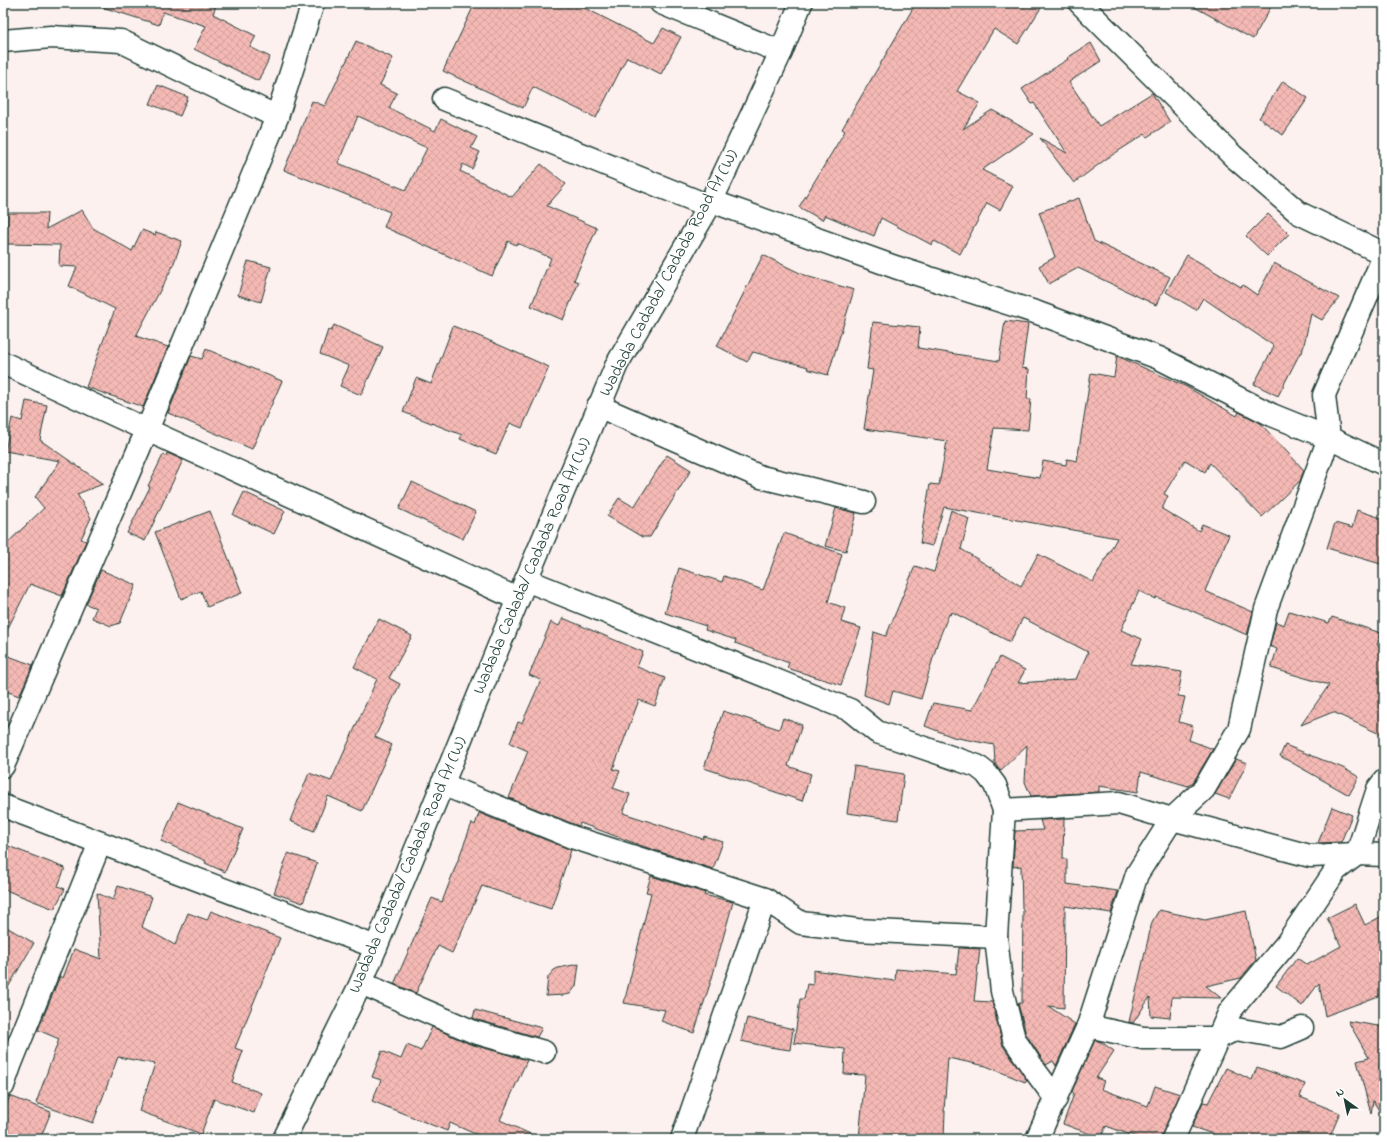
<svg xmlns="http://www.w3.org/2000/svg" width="1387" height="1142" viewBox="0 0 1387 1142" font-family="'Indie Flower',sans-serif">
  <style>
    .building { fill: url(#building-cross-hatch); stroke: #1f3d34; fill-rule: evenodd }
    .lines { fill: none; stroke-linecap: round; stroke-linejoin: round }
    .street-casing { stroke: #1f3d34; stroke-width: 25 }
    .primary-casing { stroke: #1f3d34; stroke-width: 25 }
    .street { stroke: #fff; stroke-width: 22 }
    .primary { stroke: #fff; stroke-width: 22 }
    .labels { text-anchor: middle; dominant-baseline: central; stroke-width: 3; stroke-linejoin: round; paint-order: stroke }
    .street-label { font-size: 17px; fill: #1f3d34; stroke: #fff }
  </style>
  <defs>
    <pattern id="building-cross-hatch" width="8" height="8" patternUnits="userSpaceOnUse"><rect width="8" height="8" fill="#f5b9b5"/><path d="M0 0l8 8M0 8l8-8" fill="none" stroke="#d2a09c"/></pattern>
  </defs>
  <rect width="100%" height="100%" fill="#fdf1f0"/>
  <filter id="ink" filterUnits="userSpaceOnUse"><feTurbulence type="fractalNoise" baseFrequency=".025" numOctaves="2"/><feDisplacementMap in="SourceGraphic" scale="8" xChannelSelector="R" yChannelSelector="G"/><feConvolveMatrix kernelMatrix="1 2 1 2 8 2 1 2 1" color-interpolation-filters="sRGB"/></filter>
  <g filter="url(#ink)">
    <!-- building -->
    <g class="building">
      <polygon points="103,3 217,3 213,14 256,36 250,47 270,57 258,81 194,49 206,26 163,12 159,25 102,7"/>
      <polygon points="475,3 575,3 654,43 663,28 681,37 661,74 627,57 596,118 533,87 523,108 443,71"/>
      <polygon points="916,3 1044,3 1018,44 994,29 957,91 980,103 963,129 992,110 1034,134 982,170 1013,186 1000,210 987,203 960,254 934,241 932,245 881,218 874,236 825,215 822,220 799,207 845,131 842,129"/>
      <polygon points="1187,3 1273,3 1253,39"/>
      <path d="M356 41 393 58 380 85 397 93 389 108 435 131 441 119 477 137 471 148 480 152 472 169 463 164 460 171 512 197 541 164 566 184 547 206 597 228 574 280 579 282 563 320 531 306 551 258 517 243 516 245 508 241 492 276 384 227 390 212 284 170 312 101 325 106ZM358 116 427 148 406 190 338 163Z"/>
      <polygon points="1091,43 1101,61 1069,82 1099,126 1152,93 1170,122 1147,137 1145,134 1106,159 1074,183 1040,138 1067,153 1034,103 1032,104 1022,89 1068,59 1067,58"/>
      <polygon points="1283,81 1308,98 1283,135 1259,118"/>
      <polygon points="158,85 188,97 180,116 150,104"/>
      <polygon points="1079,198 1094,241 1170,277 1156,305 1078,268 1049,284 1039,266 1055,257 1039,212"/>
      <polygon points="82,210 93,228 132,251 142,230 155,235 156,232 182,241 172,268 136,336 168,347 143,407 86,387 115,309 69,286 77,267 59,266 60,245 7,244 8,213 47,213 46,229"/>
      <polygon points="1268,214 1289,234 1267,256 1246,236"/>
      <polygon points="763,255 806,276 854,290 828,375 807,369 808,367 753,352 747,362 717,346"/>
      <polygon points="1187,255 1241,287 1243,285 1257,295 1274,263 1339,298 1322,320 1311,314 1302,353 1300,353 1278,396 1254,384 1274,346 1203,298 1196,310 1166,292"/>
      <polygon points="248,261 271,267 261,302 238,295"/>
      <polygon points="1005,321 1028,324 1022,368 1029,369 1027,399 1031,399 1028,430 994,428 987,469 1040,478 1043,461 1066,465 1067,459 1077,461 1091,373 1114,377 1117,356 1187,387 1237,416 1239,412 1259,422 1304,470 1300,481 1262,517 1210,463 1205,472 1185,460 1164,494 1168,496 1162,509 1199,531 1202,524 1229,535 1205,591 1253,612 1247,635 1190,610 1156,597 1155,599 1139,591 1121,630 1142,639 1131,664 1182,672 1178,696 1185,697 1179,722 1193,726 1189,740 1213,749 1194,781 1188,786 1141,772 1138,792 1099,786 1099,792 1031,796 1025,782 1027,745 1000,771 995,764 994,745 953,737 925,726 933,703 972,710 1000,657 1025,670 1018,683 1076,679 1088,652 1023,618 1010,642 952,612 951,615 949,614 938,641 921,699 893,691 889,704 864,695 874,632 886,636 915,566 934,572 951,510 969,519 961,549 1021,586 1038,554 1093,582 1117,538 944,507 932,546 920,543 930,484 939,485 947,441 864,429 873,370 867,369 873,322 920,327 918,348 999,361"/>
      <polygon points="334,325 383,347 361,395 340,386 349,366 320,354 328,330 331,331"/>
      <polygon points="453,326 481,337 549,367 522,428 510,423 496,454 460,439 462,435 403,412 416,378 431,384"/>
      <polygon points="206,349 282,381 252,449 168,413 191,356 202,359"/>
      <polygon points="26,401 47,405 40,440 103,484 77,494 91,518 81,539 86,541 62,596 30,584 3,638 3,547 44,508 35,497 60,461 5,451 12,418 22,421"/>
      <polygon points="167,453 183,460 145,541 127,533 150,487 148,486 163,455 166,456"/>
      <polygon points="667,455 691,470 650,537 642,537 607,516 619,498 634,507"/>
      <polygon points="412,482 476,512 463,539 399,509"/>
      <polygon points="244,492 285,511 274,534 233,515"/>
      <polygon points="836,508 856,513 846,551 825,546"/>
      <polygon points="1357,510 1384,519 1384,565 1327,548 1335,523 1352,528"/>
      <polygon points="210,511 242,593 207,607 201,591 181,599 155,532"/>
      <polygon points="784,533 842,554 828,602 845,608 841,622 861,628 841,685 787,668 789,663 735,643 736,640 705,630 706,626 665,613 679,568 722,582 724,576 763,590"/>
      <polygon points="101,570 136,585 120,623 111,626 92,618 96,608 86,604"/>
      <polygon points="1289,611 1329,623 1332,617 1381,633 1377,645 1384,647 1384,736 1333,712 1301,725 1329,685 1271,668 1277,649 1270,646 1276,622 1284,625"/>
      <polygon points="563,618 643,652 637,667 665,678 655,706 639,700 613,769 620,771 613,788 630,794 623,813 703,839 704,836 723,842 713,869 645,847 580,823 579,826 576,825 509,798 528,751 510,743 518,722 522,723 541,680 529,675 551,622 559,626"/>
      <polygon points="379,619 412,636 389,678 400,684 375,737 392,745 362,811 328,796 314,831 290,821 309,773 331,781 377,679 354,667"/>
      <polygon points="3,654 33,665 19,696 3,690"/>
      <polygon points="723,711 779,729 783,718 802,725 788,766 811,774 802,801 704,768"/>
      <polygon points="1285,745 1343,768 1359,777 1349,795 1280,756"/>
      <polygon points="1236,759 1247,763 1229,799 1215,794"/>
      <polygon points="854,766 904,774 898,820 847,813"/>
      <polygon points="178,802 243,829 225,872 205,863 206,861 161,841"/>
      <polygon points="1332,807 1352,815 1341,842 1318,843"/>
      <polygon points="479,813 571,850 551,909 482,886 452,953 438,946 416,993 394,984 432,898 442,902 472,823 475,825"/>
      <polygon points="1064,819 1063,859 1067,859 1067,884 1118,891 1111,913 1065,906 1064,1008 1048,1006 1075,1024 1056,1066 1053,1061 1046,1065 1026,1034 1018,1003 1022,1003 1023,909 1022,909 1021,866 1013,867 1015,831 1043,830 1040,820"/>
      <polygon points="3,844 65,868 58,886 65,889 54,909 3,889"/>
      <polygon points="288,853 317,863 303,903 274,893"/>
      <polygon points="651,876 705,893 704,895 733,902 712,978 694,1033 661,1021 665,1010 624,1003 651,893 646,892"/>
      <polygon points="118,886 152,897 142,927 175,945 188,913 207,920 211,911 280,938 235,1048 243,1051 232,1082 261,1093 254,1113 214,1099 201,1134 139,1111 155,1064 118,1057 93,1123 36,1103 59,1039 38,1030 60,976 63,978 74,949 101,959 97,893 113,900"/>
      <polygon points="1355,904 1365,925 1384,915 1384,994 1325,1016 1319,983 1302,1006 1276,986 1297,958 1307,965 1341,946 1327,918"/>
      <polygon points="1159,910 1205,920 1246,911 1256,960 1241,978 1206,986 1221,998 1172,997 1170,1018 1151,1016 1150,997 1133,1023 1129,1022 1152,922"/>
      <polygon points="3,925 34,943 3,996"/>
      <polygon points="959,948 980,949 974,1001 992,1002 1003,1046 1027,1080 1025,1082 986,1066 948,1058 944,1111 945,1111 944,1139 859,1139 865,1075 844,1074 845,1049 794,1043 800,999 804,999 807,984 813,985 813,970 895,981 896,969 956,974"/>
      <polygon points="579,964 576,986 570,994 565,995 546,996 548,977 554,970 558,968"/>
      <polygon points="475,1010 542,1028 537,1037 478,1020 473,1018"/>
      <polygon points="747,1018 793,1029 790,1050 769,1047 741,1041"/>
      <polygon points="1348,1021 1384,1027 1384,1036 1379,1068 1384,1069 1384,1118 1373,1101 1371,1114 1357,1061 1369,1058"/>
      <polygon points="432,1027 470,1044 527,1060 500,1120 541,1139 487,1139 450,1123 447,1131 372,1101 381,1080 372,1077 382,1051 401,1059 407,1045 421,1051"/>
      <polygon points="1095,1040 1101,1042 1114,1051 1096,1078 1104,1081 1101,1089 1148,1106 1155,1086 1180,1094 1162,1134 1161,1139 1142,1139 1106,1126 1101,1138 1063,1124 1074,1094 1072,1091"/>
      <polygon points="1257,1067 1305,1084 1300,1097 1340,1113 1329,1139 1228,1139 1192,1127 1203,1102 1208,1103 1226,1068 1252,1080"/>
      <polygon points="10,1096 51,1112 40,1139 3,1139 3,1113"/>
    </g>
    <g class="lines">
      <defs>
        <g id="street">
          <polyline points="661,3 781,52"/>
          <polyline points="1080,3 1233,156 1299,213 1384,254"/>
          <polyline points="3,41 51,37 121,41 277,117"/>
          <polyline points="444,99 709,206"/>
          <polyline points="711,201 895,267 1038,313 1159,358 1272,415 1329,438 1384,464"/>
          <polyline points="3,363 147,430 518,599"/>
          <polyline points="598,406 761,477 864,502"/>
          <polyline points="526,580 850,710 877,732 977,766 986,773 995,785 1004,810 996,937 1002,991 1014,1039 1033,1068 1056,1099"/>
          <polyline points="3,766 147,430 277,117 313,3"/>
          <polyline points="442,784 572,837 765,899 801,923 857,930 996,937"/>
          <polyline points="3,806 376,947"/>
          <polyline points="1004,810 1119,803 1172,819 1310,856 1357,854 1384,855"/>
          <polyline points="361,983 474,1032 544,1052"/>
          <polyline points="1088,1026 1143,1038 1218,1038 1236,1029 1281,1037 1302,1028"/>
          <polyline points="3,1086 11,1063 100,843"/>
          <polyline points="682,1139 765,899"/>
          <polyline points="1037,1139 1088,1026 1137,874 1172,819 1204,789 1239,729 1266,609 1329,438 1324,395 1384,256"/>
          <polyline points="1173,1139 1230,1011 1287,943 1336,870 1357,854 1378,789 1384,781"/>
        </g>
        <polyline id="primary" points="284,1139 361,983 376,947 518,599 617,364 709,206 781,52 801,3"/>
      </defs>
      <!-- street casing -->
      <use href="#street" class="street-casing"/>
      <!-- primary casing -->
      <use href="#primary" class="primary-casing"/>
      <!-- street -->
      <use href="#street" class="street"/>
      <!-- primary -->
      <use href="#primary" class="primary"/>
    </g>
  </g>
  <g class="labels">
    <!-- street labels -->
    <g class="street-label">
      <text transform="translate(669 273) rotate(-62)">Wadada Cadada/ Cadada Road A1 (W)</text>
      <text transform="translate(532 566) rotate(-67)">Wadada Cadada/ Cadada Road A1 (W)</text>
      <text transform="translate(408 865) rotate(-67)">Wadada Cadada/ Cadada Road A1 (W)</text>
    </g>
  </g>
  <!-- margin -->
  <rect width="1387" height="1142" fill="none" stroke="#fff" stroke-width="16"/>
  <rect x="8" y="8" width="1371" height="1126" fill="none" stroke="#1f3d34" stroke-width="1.5" filter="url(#ink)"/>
  <!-- north arrow -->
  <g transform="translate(1345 1100) rotate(327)" stroke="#ffffff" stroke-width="3" paint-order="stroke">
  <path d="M0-3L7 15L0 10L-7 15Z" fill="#1f3d34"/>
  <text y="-6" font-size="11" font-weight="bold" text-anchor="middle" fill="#1f3d34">N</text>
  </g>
</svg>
